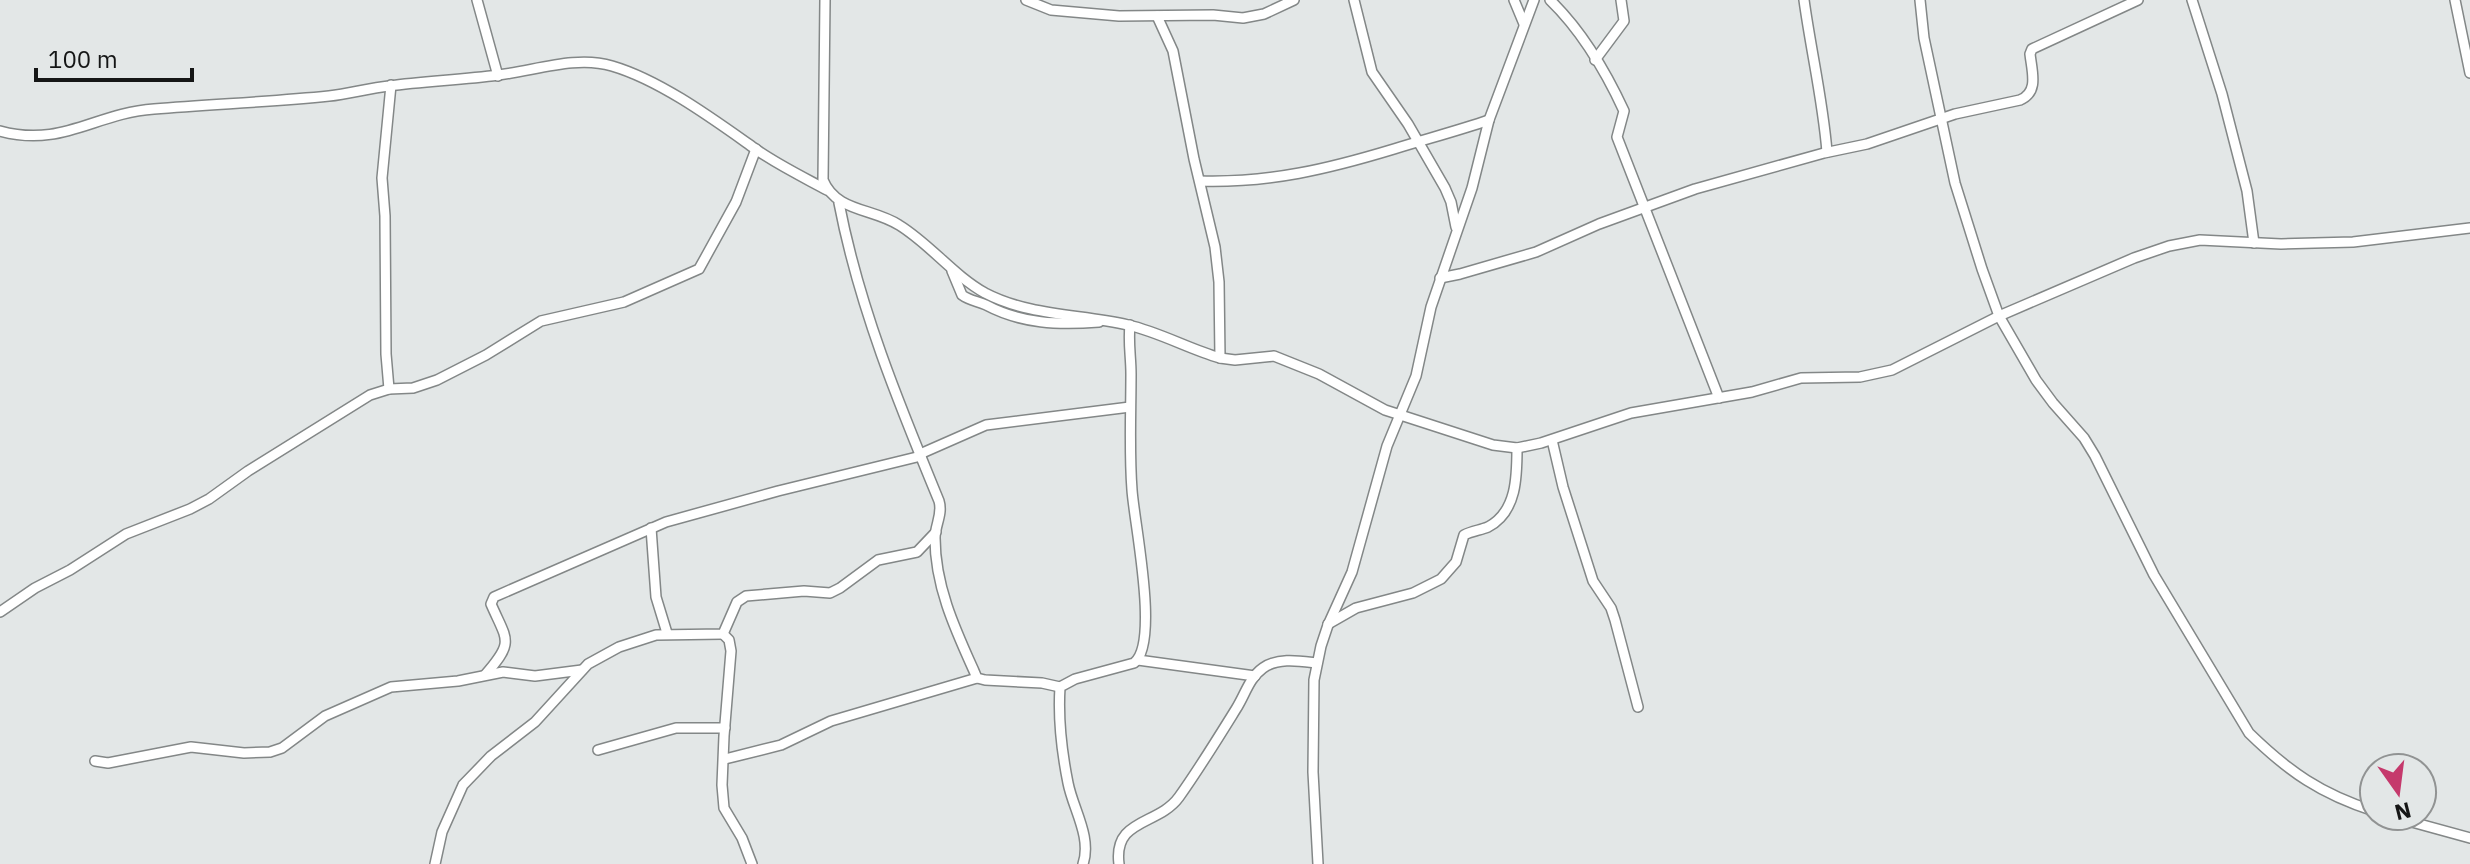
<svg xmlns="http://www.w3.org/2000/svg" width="2470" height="864" viewBox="0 0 2470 864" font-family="'IBM Plex Sans',sans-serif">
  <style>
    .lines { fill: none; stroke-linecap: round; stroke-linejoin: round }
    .minor-casing { stroke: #838787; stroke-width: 12 }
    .minor { stroke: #fff; stroke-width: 9 }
  </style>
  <rect width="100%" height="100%" fill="#e3e7e7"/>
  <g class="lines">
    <defs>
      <g id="minor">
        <polyline points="477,0 498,76"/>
        <path d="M825 0 823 180C836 212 873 208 899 225 930 244 953 275 985 293 1029 316 1080 314 1128 325 1159 332 1189 349 1220 358L1235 360 1274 356 1319 374 1385 410 1493 445 1517 448 1541 443 1631 413 1752 392 1801 378 1860 377 1892 370 1999 316 2134 258 2169 246 2200 240 2281 244 2353 242 2470 228"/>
        <polyline points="1026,0 1051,10 1119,16 1213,15 1243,18 1264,14 1294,0"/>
        <polyline points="1354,0 1372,72 1408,124 1445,188 1451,202 1456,227"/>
        <polyline points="1514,0 1524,24"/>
        <path d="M1550 0C1581 30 1606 72 1624 111L1617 137 1719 398"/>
        <path d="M1804 0C1811 51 1823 101 1827 152"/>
        <path d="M1920 0 1924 38 1955 183 1982 269 1999 316 2036 380 2053 403 2084 438 2095 456 2154 575 2249 733C2289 772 2321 794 2374 811"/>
        <polyline points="2192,0 2222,94 2247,191 2254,243"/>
        <polyline points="2455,0 2470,73"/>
        <polyline points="1157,16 1173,51 1194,159 1215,247 1219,282 1220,358"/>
        <polyline points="1595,60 1624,21 1621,0"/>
        <path d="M0 131C62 148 95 113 154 109 212 104 271 102 329 96 349 94 369 88 389 86 425 81 462 80 498 75 534 71 576 55 612 66 660 80 713 119 754 148 776 164 803 177 827 190"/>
        <path d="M1200 181C1270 183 1328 169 1394 149 1426 139 1457 131 1489 120"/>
        <path d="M839 203C859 307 899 404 939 501 943 514 935 525 935 538 935 586 955 629 974 671L977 678 985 680 1042 683 1060 687"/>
        <path d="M952 271 962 295C970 301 978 301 986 305 1022 324 1058 325 1099 322"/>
        <path d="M1440 278 1460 274 1536 252 1599 224 1695 189 1824 153 1867 144 1955 114 2020 100C2039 92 2032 72 2030 54L2032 49 2138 0"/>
        <polyline points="389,389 386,354 385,216 382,178 391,85"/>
        <polyline points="1552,440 1563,487 1593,581 1611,608 1615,620 1638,707"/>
        <polyline points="920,454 986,425 1130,407"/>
        <polyline points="651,528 656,597 667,633"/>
        <polyline points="0,612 35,588 70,570 126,534 190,509 209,499 248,471 370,395 389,389 413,388 437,380 486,355 541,321 624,302 699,269 736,202 756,149"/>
        <path d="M1328 624 1356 608 1413 593 1441 579 1456 562 1464 535C1472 531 1481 530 1488 527 1517 512 1517 476 1517 448"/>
        <polyline points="723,634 729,640 731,651 724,736 722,785 724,808 742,838 752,864"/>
        <polyline points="1138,660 1255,676"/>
        <path d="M485 675C515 641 507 641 491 604L494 597 666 522 778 491 921 456"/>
        <polyline points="598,750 676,728 725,728"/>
        <polyline points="725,759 781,745 831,721 977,678"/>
        <polyline points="95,761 108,763 191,747 244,753 270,752 282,748 325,716 391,687 458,681 503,672 535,676 582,670"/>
        <polyline points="2390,816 2470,838"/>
        <polyline points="435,864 442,832 463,785 491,756 535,722 588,664 619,647 656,635 723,634 737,602 746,596 804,591 830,593 840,588 878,560 917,552 936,532"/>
        <path d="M1083 864C1092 837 1073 809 1068 783 1062 753 1058 718 1060 687L1075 679 1134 663C1160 643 1134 522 1132 490 1129 451 1131 412 1131 374 1131 357 1128 342 1130 325"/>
        <path d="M1119 864C1113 818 1158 826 1179 797 1199 769 1218 738 1236 709 1245 695 1249 678 1263 668 1278 657 1300 661 1317 663"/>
        <polyline points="1318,864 1313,772 1314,680 1321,646 1328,625 1352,572 1387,446 1416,376 1431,307 1472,188 1489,120 1534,0"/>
      </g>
    </defs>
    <!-- minor casing -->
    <use href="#minor" class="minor-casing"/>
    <!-- minor -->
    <use href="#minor" class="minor"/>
  </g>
  <!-- north arrow -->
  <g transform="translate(2398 792) rotate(166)"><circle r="38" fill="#e3e7e7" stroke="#919393" stroke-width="2"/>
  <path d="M0-6L14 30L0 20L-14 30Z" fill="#c5396c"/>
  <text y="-12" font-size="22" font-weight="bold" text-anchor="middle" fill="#151616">N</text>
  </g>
  <!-- scale -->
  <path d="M36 68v12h156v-12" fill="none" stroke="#151616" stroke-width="4"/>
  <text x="48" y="68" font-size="24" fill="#151616" stroke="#e3e7e7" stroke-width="6" paint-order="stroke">100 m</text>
</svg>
